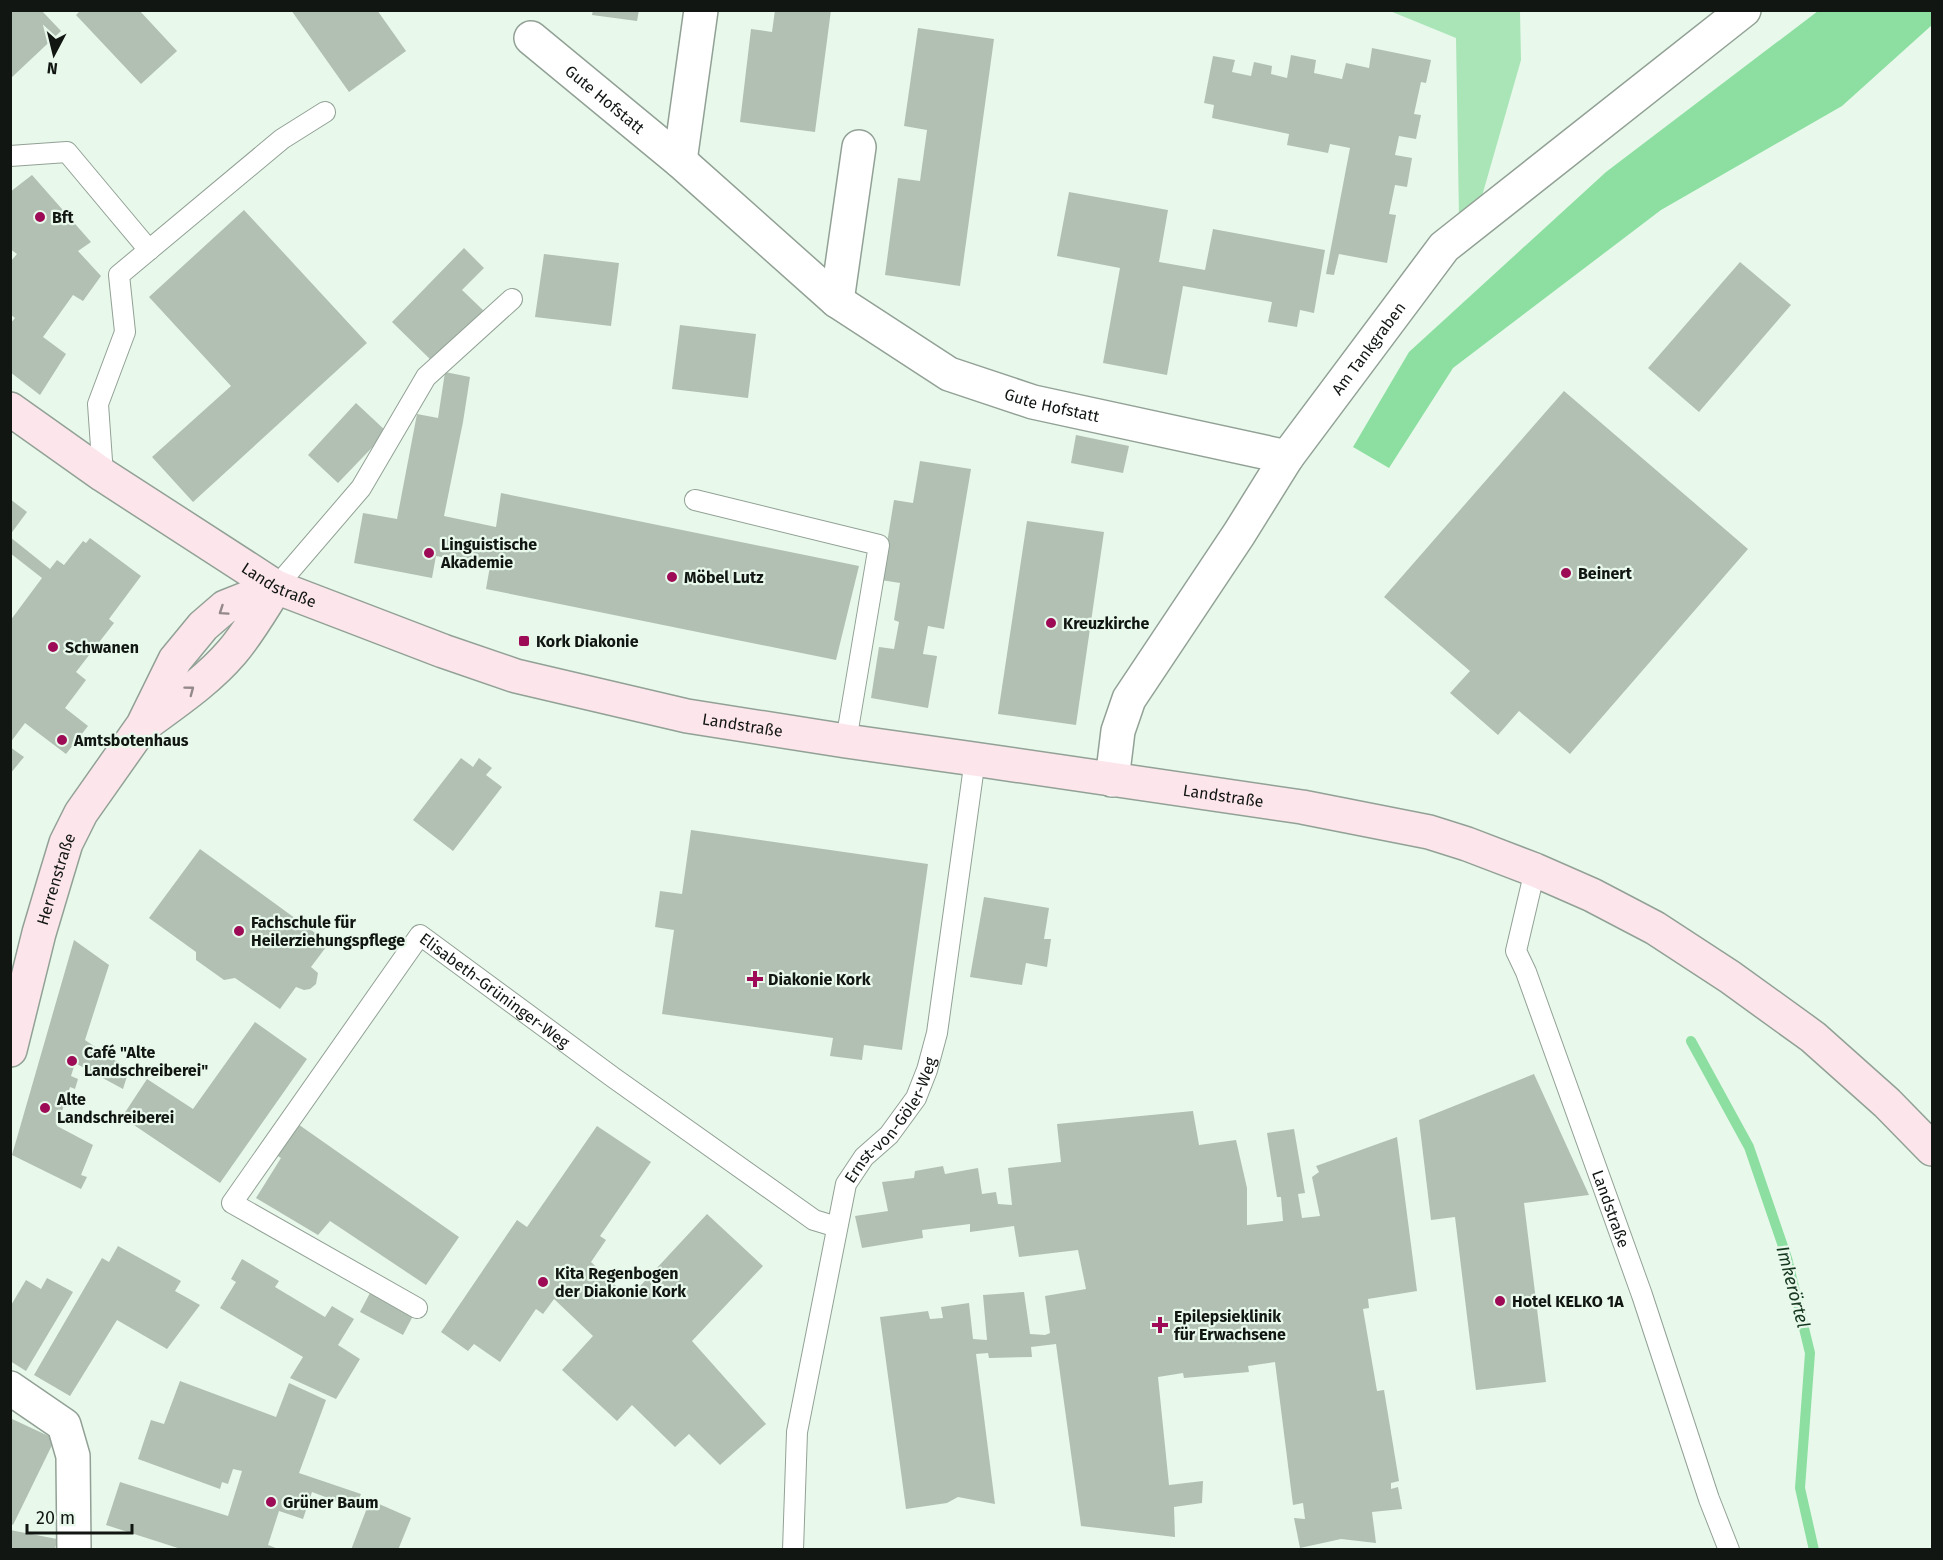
<svg xmlns="http://www.w3.org/2000/svg" width="1943" height="1560" viewBox="0 0 1943 1560" font-family="'Fira Sans',sans-serif">
  <style>
    .green { fill: #aae5b7 }
    .water { fill: #8cdfa0 }
    .lines { fill: none; stroke-linecap: round; stroke-linejoin: round }
    .stream { stroke: #8cdfa0; stroke-width: 10 }
    .building { fill: #b1c0b3 }
    .service-casing { stroke: #92a195; stroke-width: 22 }
    .minor-casing { stroke: #92a195; stroke-width: 36 }
    .secondary-casing { stroke: #92a195; stroke-width: 36 }
    .service { stroke: #fff; stroke-width: 20 }
    .minor { stroke: #fff; stroke-width: 33 }
    .secondary { stroke: #fde5ec; stroke-width: 33 }
    .oneway { stroke: #93888a }
    .poi-dot { fill: #9d0a56; stroke: #e8f8eb; stroke-width: 2 }
    .labels { text-anchor: middle; dominant-baseline: central; stroke-width: 4.5; stroke-linejoin: round; paint-order: stroke }
    .street-label { font-size: 16px; fill: #111612; stroke: #e8f8eb }
    .poi-label { font-size: 16px; font-weight: bold; fill: #111612; stroke: #e8f8eb; text-anchor: start }
    .water-label { font-size: 18px; font-style: italic; fill: #14371e; stroke: #e8f8eb }
  </style>
  <rect width="100%" height="100%" fill="#e8f8eb"/>
  <!-- green -->
  <polygon class="green" points="1514,10 1520,12 1521,60 1480,203 1459,218 1456,38 1390,11"/>
  <!-- water -->
  <polygon class="water" points="1818,11 1932,11 1932,25 1842,106 1661,210 1453,368 1389,468 1353,447 1409,352 1606,172"/>
  <g class="lines">
    <!-- stream -->
    <polyline class="stream" points="1691,1041 1749,1147 1787,1258 1810,1353 1800,1488 1814,1550"/>
  </g>
  <!-- building -->
  <g class="building">
    <polygon points="10,10 41,10 61,31 10,79"/>
    <polygon points="81,10 139,10 177,51 141,84 76,15"/>
    <polygon points="291,10 377,10 406,51 349,92"/>
    <polygon points="593,10 639,10 637,21 592,15"/>
    <polygon points="775,10 831,10 815,132 740,122 751,29 772,32"/>
    <polygon points="918,28 994,39 960,286 885,275 898,178 920,181 927,130 904,126"/>
    <polygon points="1372,48 1431,60 1426,83 1421,82 1414,114 1421,115 1416,139 1399,136 1395,155 1412,158 1407,187 1395,185 1389,214 1396,215 1387,263 1339,254 1334,275 1326,274 1350,148 1330,144 1328,153 1287,145 1289,134 1212,118 1214,105 1204,103 1213,56 1235,60 1232,72 1251,76 1254,62 1272,66 1271,74 1287,78 1291,55 1316,60 1314,73 1342,79 1346,63 1369,68"/>
    <polygon points="32,175 91,242 78,251 101,276 83,301 73,295 43,337 66,354 40,395 10,372 10,324 15,318 10,314 10,262 17,254 10,249 10,192"/>
    <polygon points="1069,192 1168,210 1159,262 1205,270 1213,229 1325,250 1314,313 1300,310 1297,327 1268,322 1272,302 1183,286 1167,375 1103,363 1120,268 1057,256"/>
    <polygon points="244,210 367,343 193,502 152,457 231,386 149,297"/>
    <polygon points="464,248 484,268 462,290 484,311 433,362 392,322"/>
    <polygon points="544,254 619,263 611,326 535,317"/>
    <polygon points="1740,262 1791,305 1699,412 1648,368"/>
    <polygon points="680,325 756,334 748,398 672,389"/>
    <polygon points="445,372 470,377 463,422 444,516 496,527 501,493 859,566 836,660 486,589 490,566 436,556 432,578 354,563 363,513 397,519 417,414 438,418"/>
    <polygon points="1564,391 1748,549 1570,754 1519,711 1498,735 1450,693 1470,671 1384,597"/>
    <polygon points="356,403 387,432 338,483 308,455"/>
    <polygon points="1076,435 1129,446 1123,473 1071,463"/>
    <polygon points="920,461 971,469 944,629 928,626 923,654 937,656 928,708 871,698 879,647 894,649 899,622 894,620 900,583 881,580 894,500 913,503"/>
    <polygon points="10,499 27,512 10,535"/>
    <polygon points="1027,521 1104,532 1076,725 998,714"/>
    <polygon points="10,537 50,569 57,560 64,565 83,541 86,543 90,538 141,576 109,619 114,623 76,672 86,680 65,708 88,726 66,754 25,723 10,743 10,621 42,578 10,553"/>
    <polygon points="10,747 24,757 10,774"/>
    <polygon points="461,758 473,767 479,758 492,768 486,775 502,787 453,851 413,820"/>
    <polygon points="691,830 928,864 902,1050 864,1045 862,1060 830,1056 833,1038 662,1014 674,930 655,927 660,891 682,894"/>
    <polygon points="200,849 329,943 311,967 318,973 316,984 310,989 304,990 296,987 280,1009 235,978 224,980 196,960 196,952 149,918"/>
    <polygon points="984,897 1049,908 1044,939 1051,939 1047,967 1026,963 1022,985 970,977"/>
    <polygon points="74,940 109,965 85,1040 129,1070 123,1089 75,1063 71,1076 78,1079 75,1089 70,1087 57,1126 93,1145 81,1175 87,1177 81,1189 12,1155"/>
    <polygon points="255,1022 307,1059 220,1183 122,1117 147,1079 193,1109"/>
    <polygon points="1534,1074 1589,1195 1524,1203 1546,1382 1476,1390 1455,1217 1431,1220 1419,1120"/>
    <polygon points="1193,1111 1199,1145 1236,1140 1247,1188 1247,1225 1283,1221 1281,1197 1277,1197 1267,1133 1294,1129 1305,1193 1298,1194 1302,1218 1320,1216 1312,1177 1319,1172 1316,1166 1397,1137 1417,1291 1368,1299 1369,1308 1363,1309 1377,1391 1384,1390 1399,1481 1391,1483 1391,1489 1398,1487 1402,1509 1372,1512 1376,1543 1341,1539 1300,1548 1294,1518 1305,1519 1303,1503 1293,1505 1275,1362 1248,1366 1249,1372 1184,1378 1183,1373 1158,1377 1169,1485 1203,1481 1202,1503 1174,1507 1175,1537 1081,1526 1056,1344 1031,1347 1032,1357 989,1358 988,1353 976,1354 995,1504 958,1497 947,1503 906,1509 880,1317 928,1311 930,1319 943,1318 941,1307 969,1303 973,1339 987,1340 983,1295 1024,1292 1030,1334 1045,1335 1050,1333 1045,1296 1086,1289 1078,1250 1019,1257 1014,1226 970,1232 970,1224 922,1230 923,1238 862,1248 855,1216 888,1211 882,1182 914,1178 915,1171 943,1166 945,1174 978,1168 982,1194 996,1192 998,1204 1012,1205 1008,1168 1061,1162 1057,1124"/>
    <polygon points="295,1122 459,1237 426,1285 330,1221 318,1235 256,1198 281,1158 273,1153"/>
    <polygon points="597,1126 651,1162 600,1236 606,1240 591,1262 629,1298 707,1214 763,1266 692,1341 766,1424 720,1465 689,1434 675,1447 632,1405 617,1421 562,1370 593,1336 554,1299 543,1314 536,1309 500,1362 474,1344 468,1351 441,1332 517,1220 527,1227"/>
    <polygon points="118,1246 181,1281 175,1291 200,1305 167,1349 117,1320 70,1396 34,1375 102,1258 109,1262"/>
    <polygon points="242,1259 279,1281 275,1287 325,1317 332,1306 354,1319 338,1345 360,1359 336,1399 290,1378 303,1357 220,1308 236,1282 231,1279"/>
    <polygon points="47,1278 73,1292 26,1371 10,1361 10,1307 26,1280 41,1289"/>
    <polygon points="371,1291 414,1314 403,1335 360,1312"/>
    <polygon points="180,1381 276,1417 289,1383 326,1400 299,1473 361,1494 355,1508 312,1492 303,1519 279,1511 268,1545 281,1550 184,1550 106,1525 120,1482 228,1516 242,1471 233,1469 228,1484 222,1482 220,1489 138,1459 151,1420 164,1424"/>
    <polygon points="10,1418 55,1439 13,1525 10,1523"/>
    <polygon points="370,1500 411,1518 398,1550 351,1550"/>
    <polygon points="10,1530 57,1539 55,1550 10,1550"/>
  </g>
  <g class="lines">
    <defs>
      <g id="service">
        <polyline points="10,156 67,152 149,250"/>
        <polyline points="103,475 98,404 125,332 119,275 282,139 325,112"/>
        <polyline points="695,500 879,545 846,741"/>
        <polyline points="276,587 361,488 426,377 512,299"/>
        <path id="s1" d="M1535 870 1516 951 1526 972 1642 1295 1709 1499 1729 1550"/>
        <path id="s2" d="M417 1308 232 1203 420 935 614 1078 814 1220 837 1227"/>
        <path id="s3" d="M793 1550 797 1432 846 1184 864 1157 889 1135 916 1098 927 1070 937 1033 975 759"/>
      </g>
      <g id="minor">
        <path id="s4" d="M531 38 680 161 837 301 949 374 1033 402 1287 457"/>
        <polyline points="680,161 701,10"/>
        <polyline points="837,301 859,147"/>
        <path id="s5" d="M1112 780 1118 731 1129 699 1239 534 1287 457 1444 247 1744 10"/>
        <polyline points="10,1388 64,1425 73,1456 74,1550"/>
      </g>
      <g id="secondary">
        <path id="s6" d="M10 409 103 475 276 587 443 651 516 676 687 716 846 741 967 758 1302 807 1429 832 1467 844 1535 870 1592 895 1655 928 1730 977 1813 1037 1887 1103 1932 1149"/>
        <path d="M147 723C177 701 208 680 232 652 249 632 262 609 276 587"/>
        <path id="s7" d="M10 1050 39 933 56 876 66 843 81 813 143 725 175 660 203 626 225 607 276 587"/>
      </g>
    </defs>
    <!-- service casing -->
    <use href="#service" class="service-casing"/>
    <!-- minor casing -->
    <use href="#minor" class="minor-casing"/>
    <!-- secondary casing -->
    <use href="#secondary" class="secondary-casing"/>
    <!-- service -->
    <use href="#service" class="service"/>
    <!-- minor -->
    <use href="#minor" class="minor"/>
    <!-- secondary -->
    <use href="#secondary" class="secondary"/>
  </g>
  <!-- one-way arrows -->
  <defs><path id="oneway-chevron" d="M-2-3.5L2.5 0L-2 3.5" fill="none" stroke-width="1.6" stroke-linecap="round" stroke-linejoin="round" transform="scale(1.5)"/></defs>
  <g class="oneway">
    <use href="#oneway-chevron" transform="translate(223 611) rotate(146)"/>
    <use href="#oneway-chevron" transform="translate(190 690) rotate(-37)"/>
  </g>
  <!-- markers -->
  <g class="poi-dot">
    <circle cx="40" cy="217" r="6"/>
    <circle cx="429" cy="553" r="6"/>
    <circle cx="1566" cy="573" r="6"/>
    <circle cx="672" cy="577" r="6"/>
    <circle cx="1051" cy="623" r="6"/>
    <rect x="518" y="635" width="12" height="12" rx="3"/>
    <circle cx="53" cy="647" r="6"/>
    <circle cx="62" cy="740" r="6"/>
    <circle cx="239" cy="931" r="6"/>
    <path d="M752 970h6v6h6v6h-6v6h-6v-6h-6v-6h6z"/>
    <circle cx="72" cy="1061" r="6"/>
    <circle cx="45" cy="1108" r="6"/>
    <circle cx="543" cy="1282" r="6"/>
    <circle cx="1500" cy="1301" r="6"/>
    <path d="M1157 1316h6v6h6v6h-6v6h-6v-6h-6v-6h6z"/>
    <circle cx="271" cy="1502" r="6"/>
  </g>
  <g class="labels">
    <!-- street labels -->
    <g class="street-label">
      <text stroke="none"><textPath href="#s4" startOffset="96">Gute Hofstatt</textPath></text>
      <text stroke="none"><textPath href="#s5" startOffset="508">Am Tankgraben</textPath></text>
      <text stroke="none"><textPath href="#s4" startOffset="645">Gute Hofstatt</textPath></text>
      <text stroke="none"><textPath href="#s6" startOffset="322">Landstraße</textPath></text>
      <text stroke="none"><textPath href="#s6" startOffset="808">Landstraße</textPath></text>
      <text stroke="none"><textPath href="#s6" startOffset="1294">Landstraße</textPath></text>
      <text stroke="none"><textPath href="#s7" startOffset="177">Herrenstraße</textPath></text>
      <text stroke="none"><textPath href="#s2" startOffset="633">Elisabeth-Grüninger-Weg</textPath></text>
      <text stroke="none"><textPath href="#s3" startOffset="450">Ernst-von-Göler-Weg</textPath></text>
      <text stroke="none"><textPath href="#s1" startOffset="358">Landstraße</textPath></text>
    </g>
    <!-- poi labels -->
    <g class="poi-label">
      <text x="52" y="217">Bft</text>
      <text x="441" y="544">Linguistische<tspan x="441" dy="18">Akademie</tspan></text>
      <text x="1578" y="573">Beinert</text>
      <text x="684" y="577">Möbel Lutz</text>
      <text x="1063" y="623">Kreuzkirche</text>
      <text x="536" y="641">Kork Diakonie</text>
      <text x="65" y="647">Schwanen</text>
      <text x="74" y="740">Amtsbotenhaus</text>
      <text x="251" y="922">Fachschule für<tspan x="251" dy="18">Heilerziehungspflege</tspan></text>
      <text x="768" y="979">Diakonie Kork</text>
      <text x="84" y="1052">Café "Alte<tspan x="84" dy="18">Landschreiberei"</tspan></text>
      <text x="57" y="1099">Alte<tspan x="57" dy="18">Landschreiberei</tspan></text>
      <text x="555" y="1273">Kita Regenbogen<tspan x="555" dy="18">der Diakonie Kork</tspan></text>
      <text x="1512" y="1301">Hotel KELKO 1A</text>
      <text x="1174" y="1316">Epilepsieklinik<tspan x="1174" dy="18">für Erwachsene</tspan></text>
      <text x="283" y="1502">Grüner Baum</text>
    </g>
    <!-- water labels -->
    <g class="water-label">
      <text transform="translate(1793 1287) rotate(75)">Imkerörtel</text>
    </g>
  </g>
  <!-- border -->
  <rect width="1943" height="1560" fill="none" stroke="#111612" stroke-width="24"/>
  <!-- north arrow -->
  <g transform="translate(54 54) rotate(187)" stroke="#e8f8eb" stroke-width="4.5" paint-order="stroke">
  <path d="M0-4.5L10 22L0 15L-10 22Z" fill="#111612"/>
  <text y="-9" font-size="16" font-weight="bold" text-anchor="middle" fill="#111612">N</text>
  </g>
  <!-- scale -->
  <path d="M27 1524v9h105v-9" fill="none" stroke="#111612" stroke-width="3"/>
  <text x="36" y="1524" font-size="18" fill="#111612" stroke="#e8f8eb" stroke-width="4.5" paint-order="stroke">20 m</text>
</svg>
